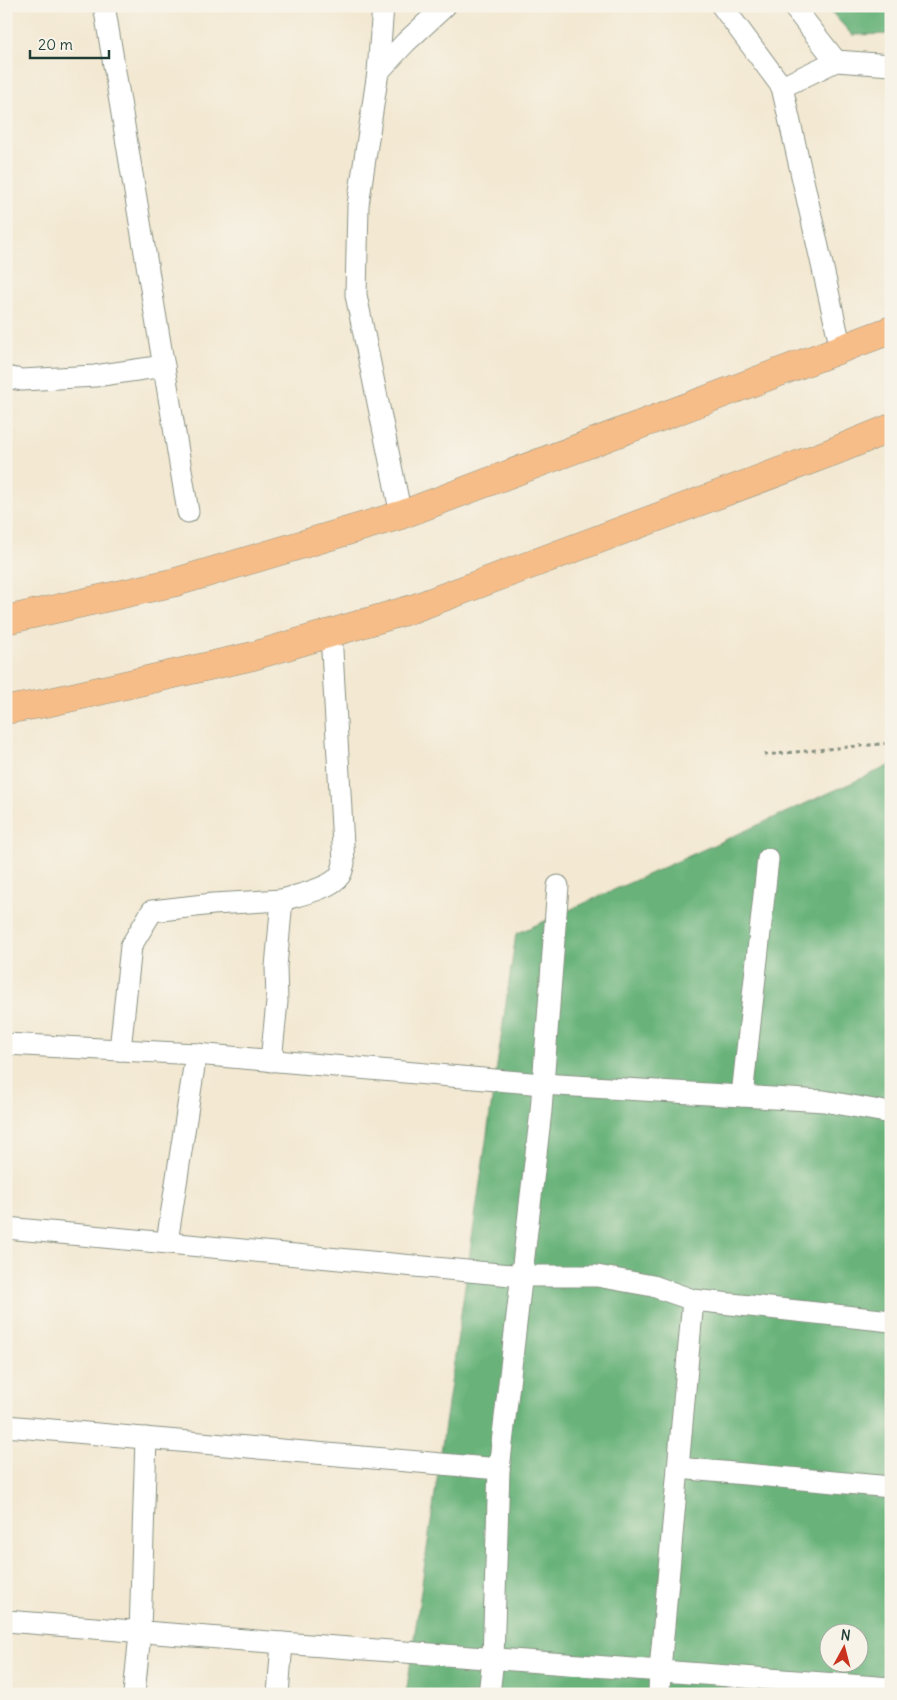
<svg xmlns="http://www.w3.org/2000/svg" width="897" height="1700" viewBox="0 0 897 1700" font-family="Delius,sans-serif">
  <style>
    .forest { fill: #69b37a; stroke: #447857; fill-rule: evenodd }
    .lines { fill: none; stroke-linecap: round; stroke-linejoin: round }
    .street-casing { stroke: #899283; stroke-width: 23 }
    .primary-casing { stroke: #899283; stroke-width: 29 }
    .path { stroke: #899283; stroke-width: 3; stroke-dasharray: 4 4; stroke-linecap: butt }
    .street { stroke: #fff; stroke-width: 21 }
    .primary { stroke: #f7bd88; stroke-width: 28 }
  </style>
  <rect width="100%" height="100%" fill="#f7f3e8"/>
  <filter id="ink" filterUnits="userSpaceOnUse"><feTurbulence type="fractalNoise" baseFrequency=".02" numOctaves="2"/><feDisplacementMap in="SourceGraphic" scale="10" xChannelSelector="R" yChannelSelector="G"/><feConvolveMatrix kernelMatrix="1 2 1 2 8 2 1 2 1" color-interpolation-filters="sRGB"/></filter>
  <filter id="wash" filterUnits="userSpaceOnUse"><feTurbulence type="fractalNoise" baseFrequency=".0096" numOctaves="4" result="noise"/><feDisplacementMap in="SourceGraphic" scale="20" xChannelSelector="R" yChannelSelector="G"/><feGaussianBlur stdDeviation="1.12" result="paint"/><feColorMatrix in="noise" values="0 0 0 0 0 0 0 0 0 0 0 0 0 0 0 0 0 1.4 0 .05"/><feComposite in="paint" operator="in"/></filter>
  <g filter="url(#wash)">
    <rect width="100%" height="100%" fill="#f3e8d2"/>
    <!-- forest -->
    <g class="forest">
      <polygon points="826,6 891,6 891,34 852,35"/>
      <path d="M891 765V1694H406L516 934ZM830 1632H860V1662H830Z"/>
    </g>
  </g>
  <g filter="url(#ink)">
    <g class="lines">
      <defs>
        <g id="street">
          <polyline points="383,6 378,72 358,205 356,295 401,515"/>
          <polyline points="722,6 782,87 841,349"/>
          <polyline points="793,6 836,61"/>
          <polyline points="105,11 188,512"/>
          <polyline points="378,72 406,42 445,6"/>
          <polyline points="782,87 836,61 891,65"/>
          <polyline points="6,377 22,380 95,376 164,366"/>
          <polyline points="6,1044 196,1054 542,1084 824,1101 891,1113"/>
          <polyline points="120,1050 131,946 152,911 213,904 282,900"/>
          <path d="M271 1061 277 1002 276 967 282 900C298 895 331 889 340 875 342 872 343 867 344 863L331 633"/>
          <polyline points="742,1096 768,859"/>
          <polyline points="6,1228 522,1276 597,1276 653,1286 693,1300 891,1321"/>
          <polyline points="167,1242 196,1054"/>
          <polyline points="6,1426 499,1469"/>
          <polyline points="678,1468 891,1487"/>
          <polyline points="6,1621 282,1643 891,1688"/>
          <polyline points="134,1694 140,1633 146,1438"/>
          <polyline points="278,1694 282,1643"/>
          <polyline points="489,1694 493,1659 499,1469 541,1111 558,886"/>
          <polyline points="659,1694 660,1670 693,1300"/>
        </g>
        <g id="primary">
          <polyline points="6,620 176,582 401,515 891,330"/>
          <polyline points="6,710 46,703 253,656 412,609 832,452 891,428"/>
        </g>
      </defs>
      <!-- street casing -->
      <use href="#street" class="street-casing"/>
      <!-- primary casing -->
      <use href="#primary" class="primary-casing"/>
      <!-- path -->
      <polyline class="path" points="764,755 891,743"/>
      <!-- street -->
      <use href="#street" class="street"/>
      <!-- primary -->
      <use href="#primary" class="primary"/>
    </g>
  </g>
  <!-- margin -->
  <rect width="897" height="1700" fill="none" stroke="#f7f3e8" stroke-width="25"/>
  <!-- north arrow -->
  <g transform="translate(844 1648) rotate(7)"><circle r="24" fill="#f7f3e8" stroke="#a1aaa0"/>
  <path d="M0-4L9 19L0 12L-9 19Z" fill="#c8321e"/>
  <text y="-8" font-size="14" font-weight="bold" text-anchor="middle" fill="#1f3d34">N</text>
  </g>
  <!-- scale -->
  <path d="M30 50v8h79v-8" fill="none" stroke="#1f3d34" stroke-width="2.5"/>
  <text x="38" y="50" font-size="15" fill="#1f3d34" stroke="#f7f3e8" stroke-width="4" paint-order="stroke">20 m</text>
</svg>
